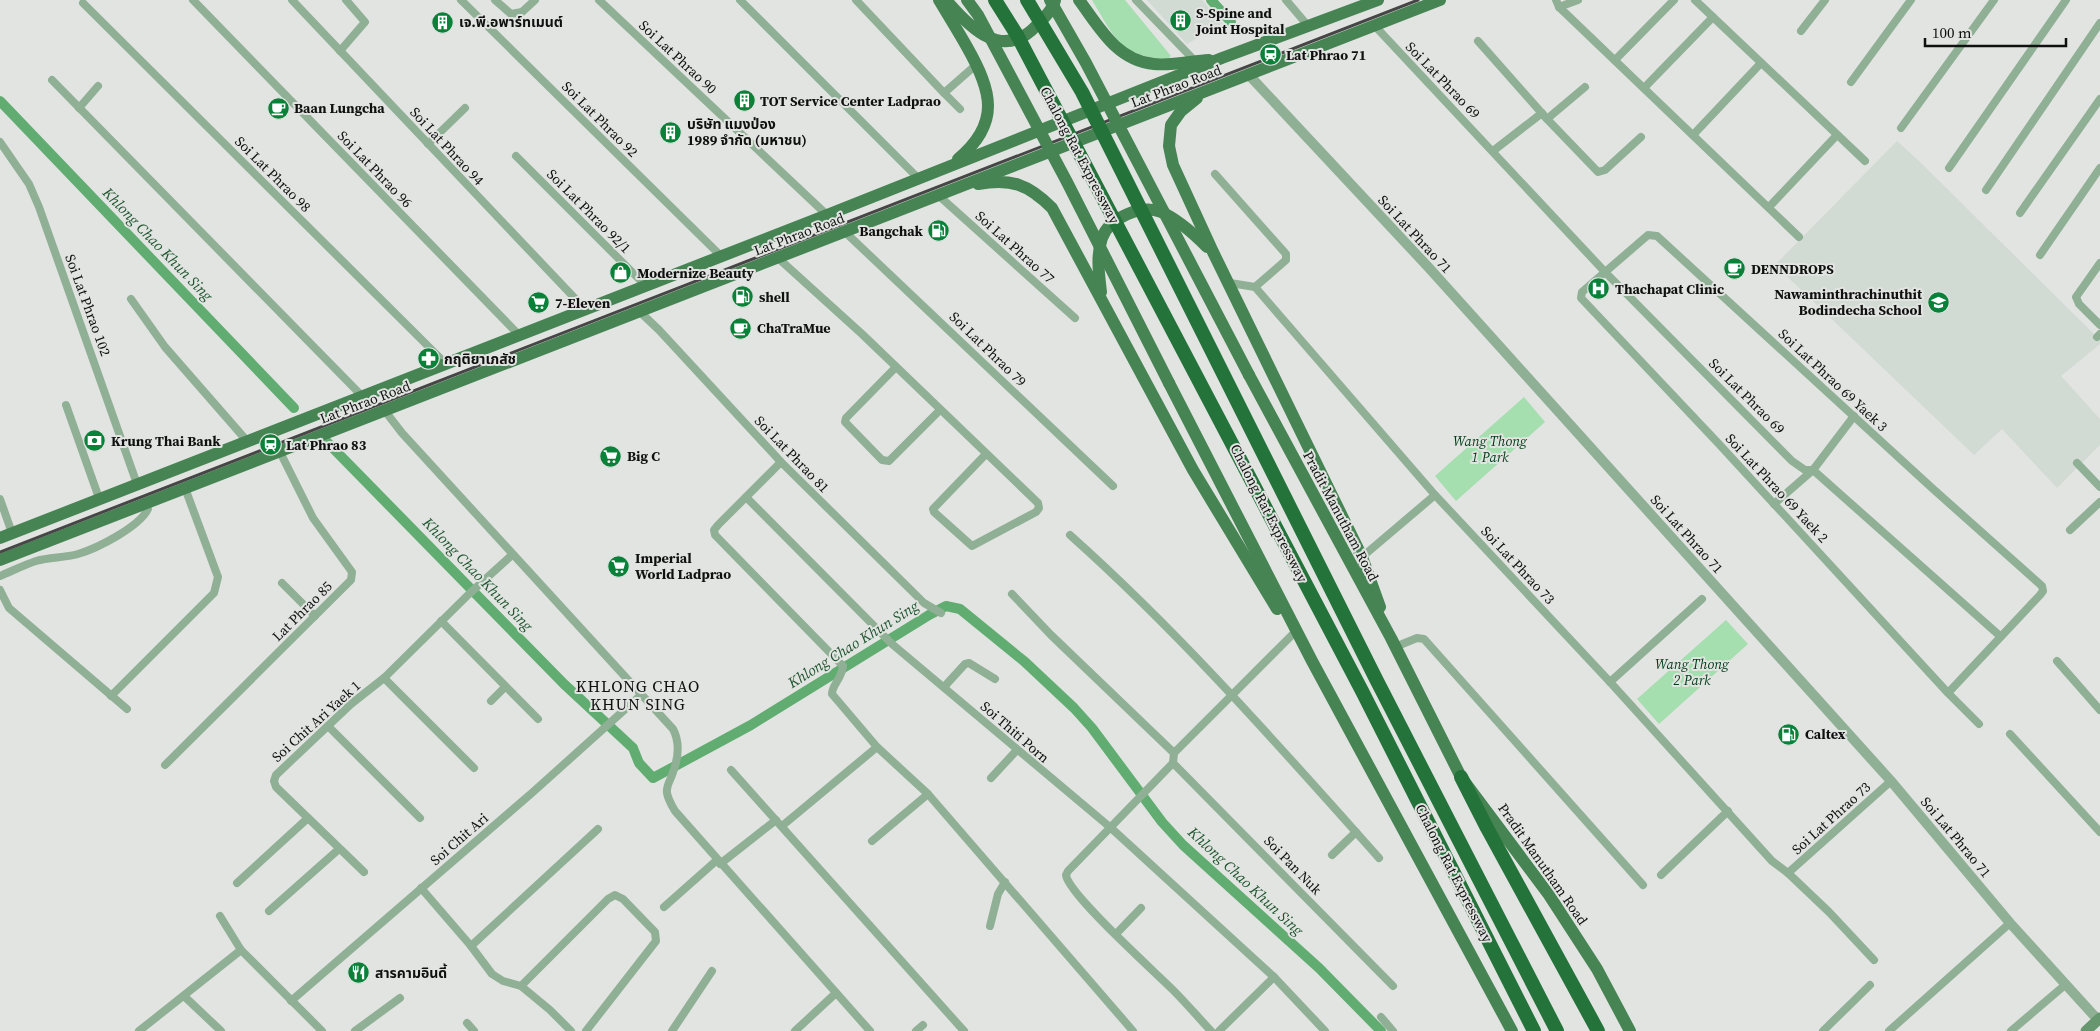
<svg xmlns="http://www.w3.org/2000/svg" width="2100" height="1031" viewBox="0 0 2100 1031" font-family="'Source Serif 4','Noto Sans Thai',serif">
  <style>
    .built { fill: #d1dad3 }
    .green { fill: #a5deaf }
    .lines { fill: none; stroke-linecap: round; stroke-linejoin: round }
    .canal { stroke: #61ad71; stroke-width: 10 }
    .minor { stroke: #90b095; stroke-width: 8 }
    .tertiary { stroke: #90b095; stroke-width: 10 }
    .secondary { stroke: #66976f; stroke-width: 11 }
    .primary { stroke: #468453; stroke-width: 12 }
    .motorway { stroke: #24733b; stroke-width: 14 }
    .rail { stroke: #454645; stroke-width: 3 }
    .primary-bridge { stroke: #468453; stroke-width: 12 }
    .motorway-bridge { stroke: #24733b; stroke-width: 14 }
    .labels { text-anchor: middle; dominant-baseline: central; stroke-width: 4; stroke-linejoin: round; paint-order: stroke }
    .poi-label { font-size: 14px; font-weight: bold; fill: #0f100f; stroke: #e2e4e2; text-anchor: start }
    .street-label { font-size: 14px; fill: #0f100f; stroke: #e2e4e2 }
    .park-label { font-size: 14px; font-style: italic; fill: #003c16; stroke: #e2e4e2 }
    .water-label { font-size: 15px; font-style: italic; fill: #1f562e; stroke: #e2e4e2 }
    .quarter-label { font-size: 16px; letter-spacing: 1px; fill: #0f100f; stroke: #e2e4e2 }
  </style>
  <rect width="100%" height="100%" fill="#e2e4e2"/>
  <!-- built -->
  <g class="built">
    <polygon points="1147,0 1202,0 1223,23 1187,44"/>
    <polygon points="1897,141 1919,161 2100,340 2100,344 2061,376 2100,419 2100,445 2057,488 2002,429 1974,455 1775,265"/>
  </g>
  <!-- green -->
  <g class="green">
    <path d="M1092 0H1125L1171 56 1168 59C1120 57 1115 38 1092 0Z"/>
    <polygon points="1524,397 1545,422 1456,501 1435,476"/>
    <polygon points="1726,620 1748,644 1659,724 1637,699"/>
  </g>
  <g class="lines">
    <!-- canal -->
    <g class="canal">
      <polyline points="1211,0 1231,22"/>
      <polyline points="0,101 294,408"/>
      <polyline points="326,441 564,684 633,748 639,763 653,778 751,725 929,615 946,606 960,609 1025,662 1074,708 1092,728 1162,822 1183,845 1319,968 1381,1031"/>
    </g>
    <!-- minor -->
    <g class="minor">
      <polyline points="193,0 518,334"/>
      <polyline points="292,0 584,308"/>
      <polyline points="461,0 721,256"/>
      <polyline points="495,0 511,14 522,12 535,0"/>
      <polyline points="599,0 827,215"/>
      <polyline points="740,0 918,178"/>
      <polyline points="856,0 944,93 977,64"/>
      <polyline points="1136,0 1195,61"/>
      <polyline points="1286,0 1309,27"/>
      <polyline points="1556,0 1559,7 1799,237"/>
      <polyline points="1695,0 1865,161"/>
      <polyline points="83,3 445,363"/>
      <polyline points="1559,7 1578,0"/>
      <polyline points="1374,25 1606,273 1792,461 1805,470 1813,470 2000,636"/>
      <polyline points="1801,31 1825,0"/>
      <polyline points="1478,41 1547,119 1598,172 1605,170 1641,137"/>
      <polyline points="340,51 365,22 346,0"/>
      <polyline points="1615,60 1674,0"/>
      <polyline points="52,80 362,396"/>
      <polyline points="1851,82 1911,0"/>
      <polyline points="1644,88 1713,17"/>
      <polyline points="944,93 960,109"/>
      <polyline points="79,108 98,86"/>
      <polyline points="1547,119 1585,87"/>
      <polyline points="1901,128 1994,0"/>
      <polyline points="1693,135 1761,63"/>
      <polyline points="0,142 29,184 39,207 137,484"/>
      <polyline points="428,144 465,108"/>
      <polyline points="1493,151 1542,113"/>
      <polyline points="516,156 645,285"/>
      <polyline points="1949,168 2066,0"/>
      <polyline points="1215,174 1286,254 1286,260 1255,287"/>
      <polyline points="1986,190 2100,23"/>
      <polyline points="938,195 1075,318"/>
      <polyline points="1769,207 1837,135"/>
      <polyline points="2020,213 2100,99"/>
      <polyline points="845,232 1113,486"/>
      <polyline points="2040,255 2100,168"/>
      <polyline points="778,258 862,334 1038,503 1039,508 1036,512 972,546 934,512 933,509 986,454"/>
      <polyline points="2100,263 2076,297 2079,304 2100,325"/>
      <polyline points="1230,283 1255,287 1435,495 1610,682 1772,861 1788,873 1829,912 1874,960"/>
      <polyline points="131,299 165,347 247,441"/>
      <polyline points="639,311 659,330 781,462 924,603 941,613"/>
      <polyline points="2097,337 2100,334"/>
      <polyline points="896,367 846,418 845,422 882,460 889,461 940,410"/>
      <polyline points="66,405 99,498"/>
      <path d="M385 411 402 433 673 729C681 744 678 760 672 775 670 781 666 786 667 793 668 799 672 806 675 811L870 1031"/>
      <path d="M781 462 718 525 714 530 715 535 843 666C842 679 832 684 832 694L877 747 928 794 1133 1031"/>
      <polyline points="2077,463 2100,487"/>
      <polyline points="746,497 892,644 1111,828 1274,977 1325,1031"/>
      <polyline points="0,499 12,533"/>
      <polyline points="1774,504 1813,470 1854,416"/>
      <polyline points="2070,530 2100,502"/>
      <path d="M1070 535C1181 634 1280 747 1379 858"/>
      <polyline points="1362,557 1435,495"/>
      <path d="M0 576C12 571 24 565 36 561 50 557 64 558 78 554 98 548 139 527 148 509L146 503"/>
      <polyline points="282,583 315,616"/>
      <polyline points="0,590 9,608 127,709"/>
      <polyline points="1012,594 1051,635 1174,753"/>
      <polyline points="441,621 538,719"/>
      <polyline points="1395,647 1417,638 1424,639 1643,885"/>
      <polyline points="2057,661 2100,710"/>
      <polyline points="384,678 474,768"/>
      <polyline points="1610,682 1702,599"/>
      <polyline points="944,687 965,664 969,663 995,679"/>
      <polyline points="1948,693 2040,595 2043,591 2042,586 1932,488 1657,236 1648,235 1582,292 1581,298 1718,443 1948,693 1979,724"/>
      <polyline points="111,696 214,593 218,577 185,488"/>
      <polyline points="491,701 505,687"/>
      <polyline points="328,726 420,818"/>
      <polyline points="2010,734 2100,832"/>
      <polyline points="1173,763 1393,986"/>
      <polyline points="165,765 351,580 352,572 313,518 280,452"/>
      <polyline points="731,770 964,1031"/>
      <polyline points="991,778 1017,750"/>
      <polyline points="782,826 877,747"/>
      <polyline points="872,841 928,794"/>
      <polyline points="1332,855 1356,832"/>
      <polyline points="720,864 776,820"/>
      <polyline points="364,872 276,787 274,781 276,775 351,704 384,678 470,593 512,555"/>
      <polyline points="1788,873 1891,781"/>
      <polyline points="1661,875 1728,811"/>
      <polyline points="237,883 308,818"/>
      <polyline points="421,888 471,946 492,974 503,981 521,986 550,1010 571,1031"/>
      <polyline points="664,907 717,860"/>
      <polyline points="269,911 339,849"/>
      <polyline points="220,916 241,950 322,1031"/>
      <polyline points="990,926 998,894 1005,882"/>
      <polyline points="1116,934 1141,908"/>
      <polyline points="471,946 598,829"/>
      <polyline points="521,986 608,899 615,895 623,899 655,932 656,941 586,1031"/>
      <polyline points="184,996 221,1031"/>
      <polyline points="291,1001 533,792 641,695"/>
      <polyline points="1381,1017 1393,1031"/>
      <polyline points="467,1023 474,1031"/>
      <polyline points="139,1031 241,950"/>
      <polyline points="355,1031 400,998"/>
      <polyline points="672,1031 712,971"/>
      <polyline points="795,1031 836,993"/>
      <polyline points="916,1031 923,1025"/>
      <path d="M1211 1031C1198 1017 1186 1003 1172 989 1154 971 1068 894 1066 875L1068 871 1173 763 1174 753 1293 634"/>
      <polyline points="1219,1031 1274,977"/>
      <polyline points="1823,1031 1870,985"/>
      <polyline points="1889,1031 2010,923"/>
      <polyline points="2011,1031 2065,985"/>
    </g>
    <!-- tertiary -->
    <polyline class="tertiary" points="1248,74 1430,269 1891,781 2010,923 2098,1020"/>
    <!-- secondary -->
    <polyline class="secondary" points="2086,1031 2100,1018"/>
    <!-- primary -->
    <g class="primary">
      <path d="M939 0C948 15 958 31 967 47 992 91 1001 123 958 159"/>
      <path d="M946 0C970 28 1003 62 1037 25 1044 18 1053 10 1055 0"/>
      <path d="M1079 0C1099 27 1117 61 1154 64 1171 66 1192 61 1209 60"/>
      <polyline points="1197,98 1181,111 1171,125 1169,146 1173,165 1213,252 1362,557 1380,607"/>
      <path d="M978 184C1011 178 1028 184 1052 208L1193 470 1277 609"/>
      <path d="M1101 292C1099 275 1096 255 1102 238 1109 218 1141 204 1161 212 1178 219 1194 234 1207 247"/>
      <polyline points="1249,375 1391,638 1461,777 1549,895 1597,969 1630,1031"/>
      <polyline points="1169,383 1312,661 1512,1031"/>
      <polyline points="0,538 827,215 1222,58 1378,0"/>
      <polyline points="0,560 1440,0"/>
    </g>
    <!-- motorway -->
    <polyline class="motorway" points="1461,777 1487,828 1598,1031"/>
    <!-- rail -->
    <polyline class="rail" points="0,552 1418,0"/>
    <!-- primary-bridge -->
    <g class="primary-bridge">
      <polyline points="967,0 978,15 1067,182 1169,383"/>
      <polyline points="1050,0 1086,63 1249,375"/>
    </g>
    <!-- motorway-bridge -->
    <g class="motorway-bridge">
      <polyline points="995,0 1017,35 1362,691 1534,1031"/>
      <polyline points="1027,0 1082,92 1376,679 1557,1031"/>
    </g>
  </g>
  <!-- icons -->
  <defs>
    <symbol id="building-disc" viewBox="-11 -11 22 22"><circle r="9.5" fill="#098139" stroke="#e2e4e2"/><path d="M-4-6H4V6H1V3H-1V6H-4ZM-2.5-4.3h1.7v1.8h-1.7ZM.8-4.3h1.7v1.8H.8ZM-2.5-1h1.7V.8h-1.7ZM.8-1h1.7V.8H.8Z" fill="#fff"/></symbol>
    <symbol id="station-disc" viewBox="-11 -11 22 22"><circle r="9.5" fill="#098139" stroke="#e2e4e2"/><path d="M-3-6H3Q5-6 5-4V2Q5 4 3 4L4.5 6H3L1.5 4h-3L-3 6H-4.5L-3 4Q-5 4-5 2V-4Q-5-6-3-6ZM-3.5-4v3h7v-3ZM-3.5 1v1.5H-2V1ZM2 1v1.5H3.5V1Z" fill="#fff"/></symbol>
    <symbol id="cafe-disc" viewBox="-11 -11 22 22"><circle r="9.5" fill="#098139" stroke="#e2e4e2"/><path d="M-5.5-4.5H6V0H3Q3 3.5 0 3.5H-2.5Q-5.5 3.5-5.5 0ZM3-3.2v2h1.7v-2ZM-6 4.5H4V6H-6Z" fill="#fff"/></symbol>
    <symbol id="fuel-disc" viewBox="-11 -11 22 22"><circle r="9.5" fill="#098139" stroke="#e2e4e2"/><path d="M-5.5-6h7V0h2V4h1.3V-2.5L3-4.5l.8-.8L6-3V5H2.5V1h-1V6h-7ZM-4.2-4.7v3.2H.2V-4.7Z" fill="#fff"/></symbol>
    <symbol id="shop-disc" viewBox="-11 -11 22 22"><circle r="9.5" fill="#098139" stroke="#e2e4e2"/><path d="M-5-2.5h2.3a2.7 3.5 0 0 1 5.4 0H5L5.5 6h-11ZM-1.5-2.5h3a1.5 2.3 0 0 0-3 0Z" fill="#fff"/></symbol>
    <symbol id="hospital-disc" viewBox="-11 -11 22 22"><circle r="9.5" fill="#098139" stroke="#e2e4e2"/><path d="M-5-5h3v3.5h4V-5h3V5h-3V1.5h-4V5h-3Z" fill="#fff"/></symbol>
    <symbol id="school-disc" viewBox="-11 -11 22 22"><circle r="9.5" fill="#098139" stroke="#e2e4e2"/><path d="M0-5L7-2L0 1L-7-2ZM-4 1L0 2.5L4 1V4Q0 6-4 4Z" fill="#fff"/></symbol>
    <symbol id="supermarket-disc" viewBox="-11 -11 22 22"><circle r="9.5" fill="#098139" stroke="#e2e4e2"/><path d="M-6-5.5h2.5l.6 2H6L4.5 2H-2.5L-4.4-4H-6ZM-1.5 3.2a1.3 1.3 0 1 0 .1 0ZM3 3.2a1.3 1.3 0 1 0 .1 0Z" fill="#fff"/></symbol>
    <symbol id="pharmacy-disc" viewBox="-11 -11 22 22"><circle r="9.5" fill="#098139" stroke="#e2e4e2"/><path d="M-2-6h4v4h4v4h-4v4h-4v-4h-4v-4h4Z" fill="#fff"/></symbol>
    <symbol id="bank-disc" viewBox="-11 -11 22 22"><circle r="9.5" fill="#098139" stroke="#e2e4e2"/><path d="M-6-4H6V4H-6ZM0-2.3a2.3 2.3 0 1 0 0 4.6a2.3 2.3 0 1 0 0-4.6Z" fill="#fff"/></symbol>
    <symbol id="restaurant-disc" viewBox="-11 -11 22 22"><circle r="9.5" fill="#098139" stroke="#e2e4e2"/><path d="M-5-6h1v4h1v-4h1v4h1v-4h1v5L-1.5 .5V6h-2V.5L-5-1ZM5-6V6H3V1.5H1.5Q1.5-4 5-6Z" fill="#fff"/></symbol>
  </defs>
  <g fill-rule="evenodd">
    <use href="#building-disc" x="1168" y="8" width="25" height="25"/>
    <use href="#building-disc" x="430" y="10" width="25" height="25"/>
    <use href="#station-disc" x="1258" y="42" width="25" height="25"/>
    <use href="#building-disc" x="732" y="88" width="25" height="25"/>
    <use href="#cafe-disc" x="266" y="96" width="25" height="25"/>
    <use href="#building-disc" x="658" y="120" width="25" height="25"/>
    <use href="#fuel-disc" x="926" y="218" width="25" height="25"/>
    <use href="#cafe-disc" x="1722" y="256" width="25" height="25"/>
    <use href="#shop-disc" x="608" y="260" width="25" height="25"/>
    <use href="#hospital-disc" x="1586" y="276" width="25" height="25"/>
    <use href="#fuel-disc" x="730" y="284" width="25" height="25"/>
    <use href="#school-disc" x="1926" y="290" width="25" height="25"/>
    <use href="#supermarket-disc" x="526" y="290" width="25" height="25"/>
    <use href="#cafe-disc" x="728" y="316" width="25" height="25"/>
    <use href="#pharmacy-disc" x="416" y="346" width="25" height="25"/>
    <use href="#bank-disc" x="82" y="428" width="25" height="25"/>
    <use href="#station-disc" x="258" y="432" width="25" height="25"/>
    <use href="#supermarket-disc" x="598" y="444" width="25" height="25"/>
    <use href="#supermarket-disc" x="606" y="554" width="25" height="25"/>
    <use href="#fuel-disc" x="1776" y="722" width="25" height="25"/>
    <use href="#restaurant-disc" x="346" y="960" width="25" height="25"/>
  </g>
  <g class="labels">
    <!-- poi labels -->
    <g class="poi-label">
      <text x="1196" y="13">S-Spine and<tspan x="1196" dy="16">Joint Hospital</tspan></text>
      <text x="459" y="22">เจ.พี.อพาร์ทเมนต์</text>
      <text x="1286" y="55">Lat Phrao 71</text>
      <text x="760" y="101">TOT Service Center Ladprao</text>
      <text x="294" y="108">Baan Lungcha</text>
      <text x="687" y="124">บริษัท แมงป่อง<tspan x="687" dy="16">1989 จำกัด (มหาชน)</tspan></text>
      <text x="923" y="231" text-anchor="end">Bangchak</text>
      <text x="1751" y="269">DENNDROPS</text>
      <text x="637" y="273">Modernize Beauty</text>
      <text x="1615" y="289">Thachapat Clinic</text>
      <text x="1922" y="294" text-anchor="end">Nawaminthrachinuthit<tspan x="1922" dy="16">Bodindecha School</tspan></text>
      <text x="759" y="297">shell</text>
      <text x="555" y="303">7-Eleven</text>
      <text x="757" y="328">ChaTraMue</text>
      <text x="444" y="359">กฤติยาเภสัช</text>
      <text x="111" y="441">Krung Thai Bank</text>
      <text x="286" y="445">Lat Phrao 83</text>
      <text x="627" y="456">Big C</text>
      <text x="635" y="558">Imperial<tspan x="635" dy="16">World Ladprao</tspan></text>
      <text x="1805" y="734">Caltex</text>
      <text x="375" y="973">สารคามอินดี้</text>
    </g>
    <!-- street labels -->
    <g class="street-label">
      <text transform="translate(678 57) rotate(43)">Soi Lat Phrao 90</text>
      <text transform="translate(1443 80) rotate(46)">Soi Lat Phrao 69</text>
      <text transform="translate(1176 86) rotate(-21)">Lat Phrao Road</text>
      <text transform="translate(600 119) rotate(45)">Soi Lat Phrao 92</text>
      <text transform="translate(447 146) rotate(47)">Soi Lat Phrao 94</text>
      <text transform="translate(1080 155) rotate(62)">Chalong Rat Expressway</text>
      <text transform="translate(375 169) rotate(46)">Soi Lat Phrao 96</text>
      <text transform="translate(273 174) rotate(45)">Soi Lat Phrao 98</text>
      <text transform="translate(589 211) rotate(45)">Soi Lat Phrao 92/1</text>
      <text transform="translate(799 234) rotate(-21)">Lat Phrao Road</text>
      <text transform="translate(1415 234) rotate(47)">Soi Lat Phrao 71</text>
      <text transform="translate(1015 247) rotate(42)">Soi Lat Phrao 77</text>
      <text transform="translate(88 305) rotate(70)">Soi Lat Phrao 102</text>
      <text transform="translate(988 349) rotate(44)">Soi Lat Phrao 79</text>
      <text transform="translate(1833 380) rotate(43)">Soi Lat Phrao 69 Yaek 3</text>
      <text transform="translate(1747 396) rotate(45)">Soi Lat Phrao 69</text>
      <text transform="translate(365 402) rotate(-21)">Lat Phrao Road</text>
      <text transform="translate(792 454) rotate(46)">Soi Lat Phrao 81</text>
      <text transform="translate(1777 488) rotate(47)">Soi Lat Phrao 69 Yaek 2</text>
      <text transform="translate(1269 513) rotate(63)">Chalong Rat Expressway</text>
      <text transform="translate(1341 516) rotate(62)">Pradit Manutham Road</text>
      <text transform="translate(1687 534) rotate(48)">Soi Lat Phrao 71</text>
      <text transform="translate(1518 565) rotate(47)">Soi Lat Phrao 73</text>
      <text transform="translate(302 611) rotate(-45)">Lat Phrao 85</text>
      <text transform="translate(316 721) rotate(-42)">Soi Chit Ari Yaek 1</text>
      <text transform="translate(1015 732) rotate(41)">Soi Thiti Porn</text>
      <text transform="translate(1831 818) rotate(-42)">Soi Lat Phrao 73</text>
      <text transform="translate(1956 837) rotate(50)">Soi Lat Phrao 71</text>
      <text transform="translate(459 839) rotate(-41)">Soi Chit Ari</text>
      <text transform="translate(1543 864) rotate(55)">Pradit Manutham Road</text>
      <text transform="translate(1293 865) rotate(46)">Soi Pan Nuk</text>
      <text transform="translate(1454 873) rotate(63)">Chalong Rat Expressway</text>
    </g>
    <!-- park labels -->
    <g class="park-label">
      <text x="1490" y="441">Wang Thong<tspan x="1490" dy="16">1 Park</tspan></text>
      <text x="1692" y="664">Wang Thong<tspan x="1692" dy="16">2 Park</tspan></text>
    </g>
    <!-- water labels -->
    <g class="water-label">
      <text transform="translate(158 244) rotate(46)">Khlong Chao Khun Sing</text>
      <text transform="translate(478 574) rotate(46)">Khlong Chao Khun Sing</text>
      <text transform="translate(853 644) rotate(-32)">Khlong Chao Khun Sing</text>
      <text transform="translate(1246 881) rotate(43)">Khlong Chao Khun Sing</text>
    </g>
    <!-- quarter labels -->
    <g class="quarter-label">
      <text x="638" y="686">KHLONG CHAO<tspan x="638" dy="18">KHUN SING</tspan></text>
    </g>
  </g>
  <!-- scale -->
  <path d="M1925 38v8h141v-8" fill="none" stroke="#0f100f" stroke-width="2.5"/>
  <text x="1932" y="38" font-size="15" fill="#0f100f" stroke="#e2e4e2" stroke-width="4" paint-order="stroke">100 m</text>
</svg>
